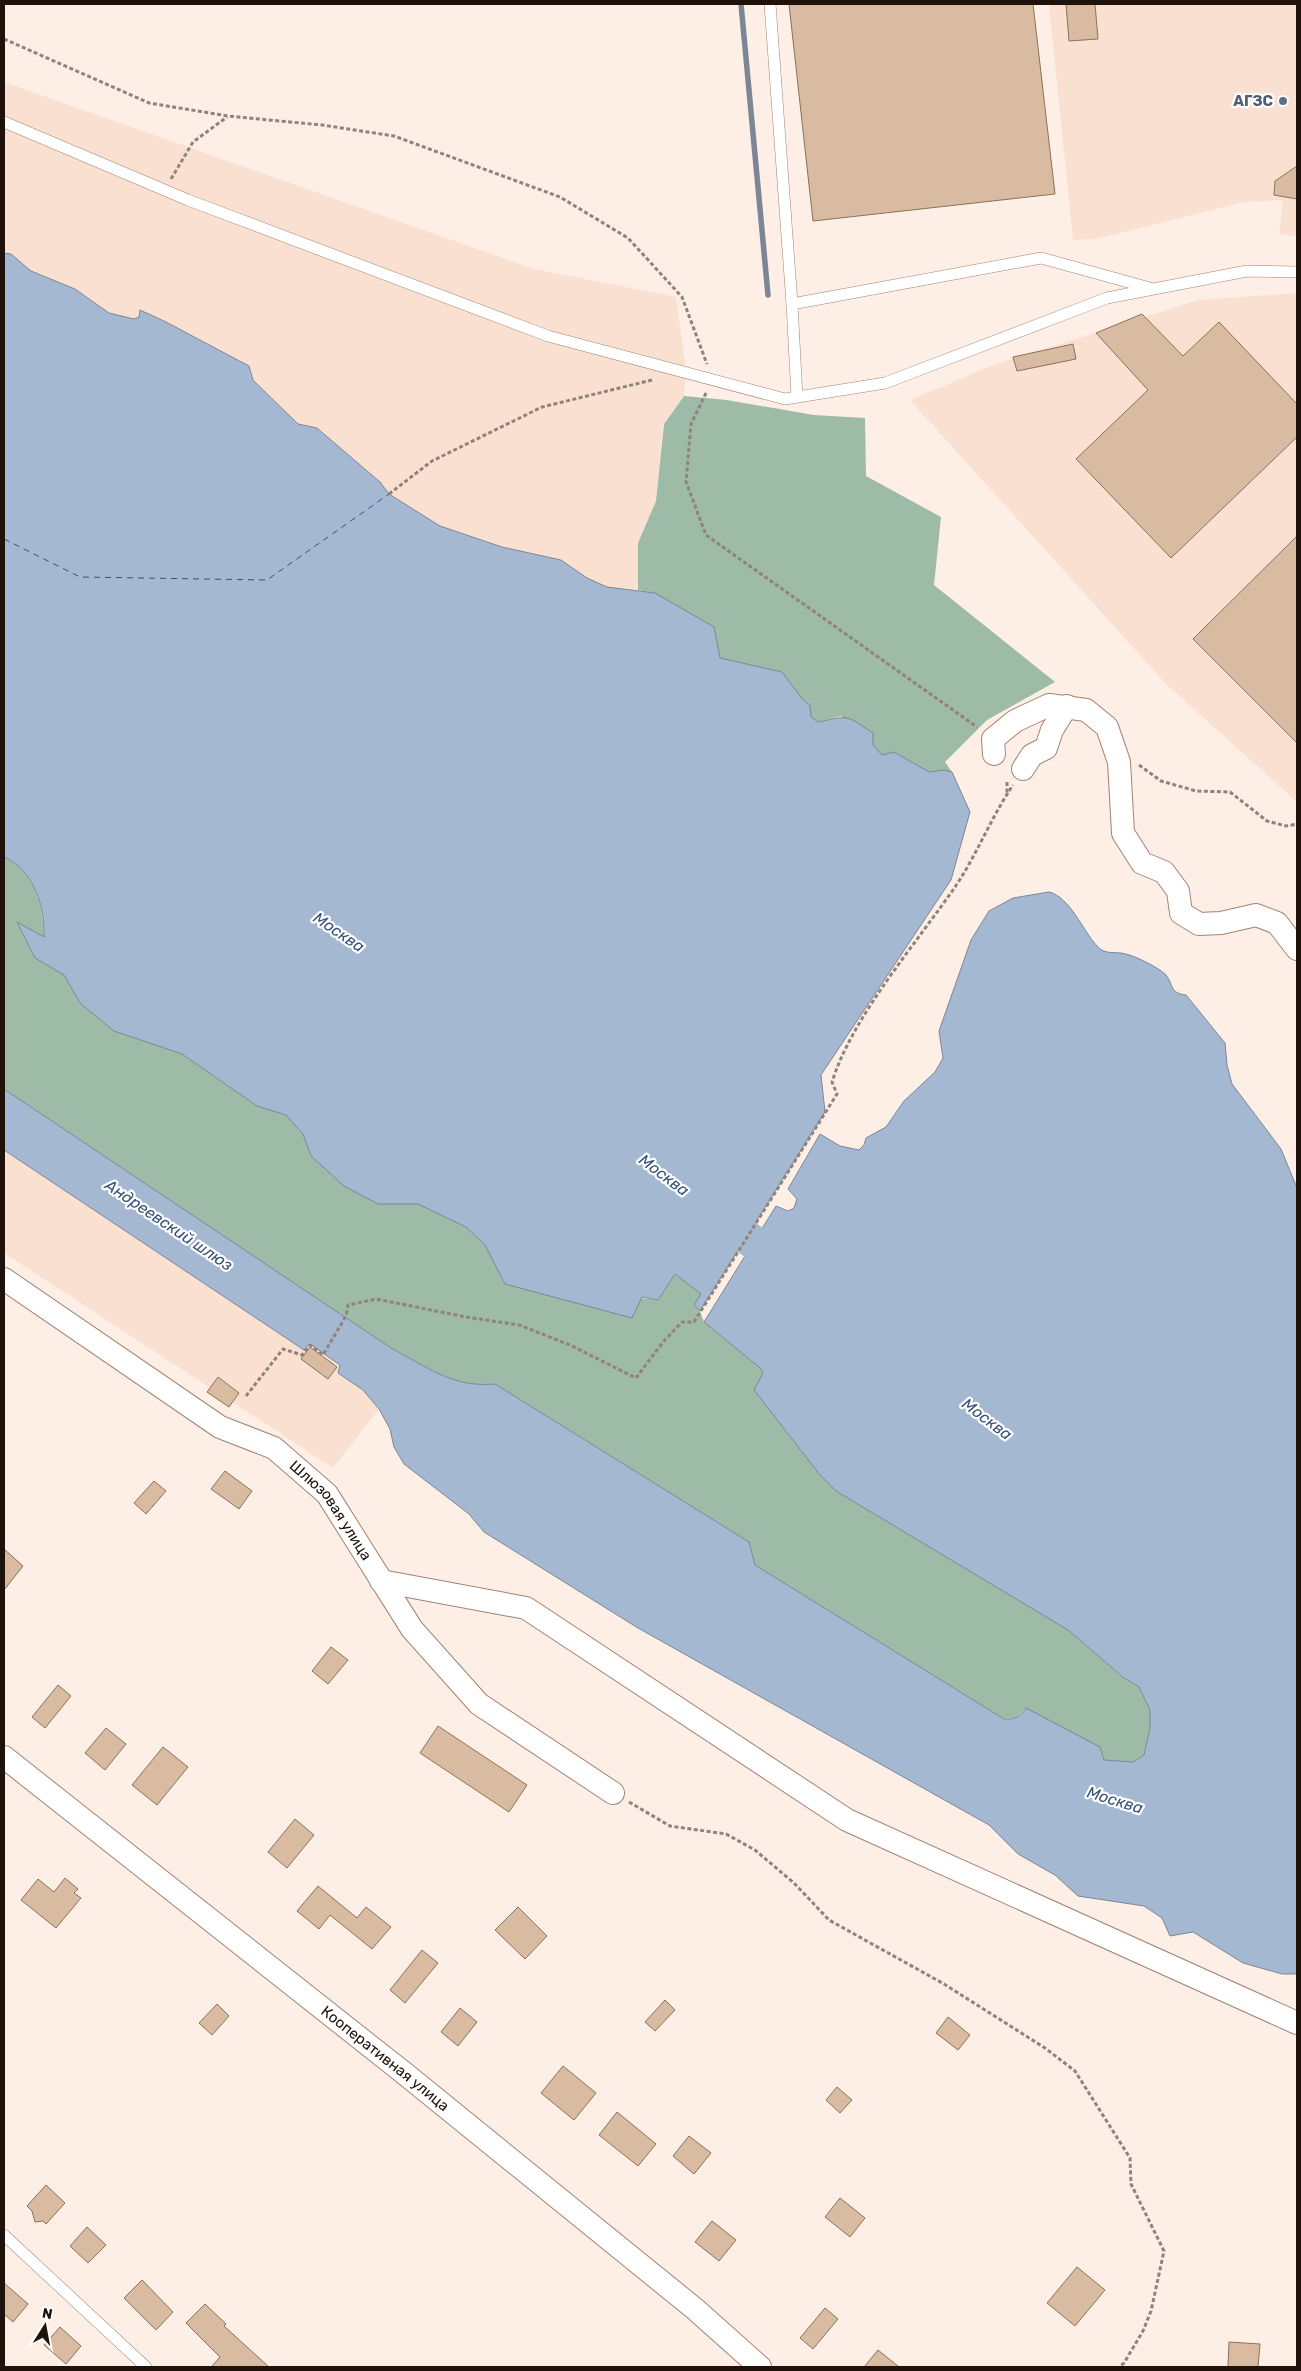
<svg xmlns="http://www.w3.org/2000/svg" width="1301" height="2371" viewBox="0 0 1301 2371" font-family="Rubik,sans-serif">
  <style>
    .built { fill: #fae0d1 }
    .forest { fill: #9ebba7 }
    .water { fill: #a5b8d1; stroke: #7c8696 }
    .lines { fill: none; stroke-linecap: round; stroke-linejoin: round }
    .stream { stroke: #7c8696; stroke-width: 5.5 }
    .river { stroke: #a5b8d1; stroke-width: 34 }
    .ferry { stroke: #355278; stroke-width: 1; stroke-dasharray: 6 5; stroke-linecap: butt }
    .building { fill: #d8bba1; stroke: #8b7259 }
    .lane-casing { stroke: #a48471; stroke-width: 12 }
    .street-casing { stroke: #a48471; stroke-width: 24 }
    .path { stroke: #90837b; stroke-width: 3; stroke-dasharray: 4 2.5; stroke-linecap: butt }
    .lane { stroke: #fff; stroke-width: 11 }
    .street { stroke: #fff; stroke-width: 22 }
    .service-dot { fill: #5c6f8a; stroke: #fff; stroke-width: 2 }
    .labels { text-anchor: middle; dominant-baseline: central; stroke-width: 4.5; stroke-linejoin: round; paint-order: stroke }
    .service-label { font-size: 15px; font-weight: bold; fill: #4e5e75; stroke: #fff; text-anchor: end }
    .street-label { font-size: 15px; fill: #1e120b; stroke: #fff }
    .water-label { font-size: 16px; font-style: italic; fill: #355278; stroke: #fff }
  </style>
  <rect width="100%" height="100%" fill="#fdeee6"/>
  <!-- built -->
  <g class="built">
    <polygon points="1049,4 1297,4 1297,236 1279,234 1283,200 1244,202 1096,239 1073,240"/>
    <polygon points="4,82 534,269 676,297 686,371 684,396 663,424 656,501 638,543 638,590 607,587 587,578 561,560 502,547 440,526 389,494 380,482 318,428 298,424 253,379 249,366 166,322 141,310 139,317 134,319 109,313 75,289 31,271 11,254 4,253"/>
    <polygon points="1297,293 1297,802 1166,684 910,400 996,364 1199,300"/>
    <polygon points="4,1150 304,1350 310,1343 340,1366 338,1373 363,1390 379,1409 333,1468 4,1253"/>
  </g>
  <!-- forest -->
  <g class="forest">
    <polygon points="684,396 727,400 814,415 865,418 866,476 941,517 934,585 1055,682 987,720 945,762 952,772 944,770 929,773 894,752 882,755 841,716 818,722 811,717 810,705 803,700 782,672 719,658 655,593 638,590 638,543 656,501 664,424"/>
    <path d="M4 857C35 871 43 907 44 937L17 922 35 958 64 975 80 1003 114 1031 182 1054 257 1106 286 1115 303 1134 311 1156 378 1204 418 1203 466 1227 485 1245 505 1284 658 1300 675 1274 702 1294 694 1305 700 1311 704 1322 760 1368 763 1373 754 1390 820 1475 836 1491 1068 1630 1124 1678 1139 1687 1150 1710V1728L1144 1755 1133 1762 1104 1760 1026 1708 1016 1718 1004 1719 755 1565 749 1542 495 1384C453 1388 427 1367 391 1348L4 1089Z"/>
  </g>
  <!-- water -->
  <g class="water">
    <path d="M4 253 11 254 31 271 75 289 109 313 134 319 139 317 140 310 166 322 249 366 253 380 298 424 317 428 380 482 389 494 440 526 502 547 561 560 587 578 607 587 655 593 714 627 720 658 782 672 803 700 810 705 811 717 818 722C851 715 845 715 873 733V745L882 755 894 752 929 772 944 770 952 772 970 812 951 880 821 1075 825 1112 700 1311 694 1305 701 1294 675 1274 658 1300 642 1297 632 1318 505 1284 485 1245 466 1227 418 1204H378L344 1186 311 1156 303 1134 286 1115 257 1106 182 1054 114 1031 80 1003 64 975 35 958 17 922 44 937C45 907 34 870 4 857Z"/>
    <path d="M1049 892C1070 897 1083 931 1097 946 1104 954 1111 952 1121 953 1132 954 1158 967 1166 975 1174 985 1169 993 1186 995L1225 1043 1227 1065 1232 1084 1281 1149 1297 1188V1974H1282L1243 1963 1193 1932 1170 1936 1162 1918 1144 1906 1078 1896 1055 1875 1018 1854 989 1825 638 1628 484 1532 469 1514 404 1464 394 1447 390 1429 379 1409 363 1390 338 1373 340 1365 310 1344 304 1350 4 1150V1089L391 1348C427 1367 453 1388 495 1384L749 1542 755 1565 1004 1719C1013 1720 1021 1717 1026 1708L1100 1747 1104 1760 1133 1762 1144 1755 1150 1728V1710L1139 1687 1124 1678 1068 1630 836 1491 820 1475 754 1390 763 1373 760 1368 704 1322 776 1206 788 1211 794 1208 797 1199 788 1189 820 1134 840 1146 859 1150 864 1145 866 1138 886 1127 904 1101 935 1072 943 1058 939 1031 971 940 989 911 1013 898Z"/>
  </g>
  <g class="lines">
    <!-- stream -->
    <polyline class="stream" points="741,4 768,295"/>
    <!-- river -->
    <polyline class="river" points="711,1210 790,1270"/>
    <!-- ferry -->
    <polyline class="ferry" points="4,539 80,577 267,580 389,494"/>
  </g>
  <!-- building -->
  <g class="building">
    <polygon points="789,4 1033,4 1055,194 813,221"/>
    <polygon points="1066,4 1095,4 1098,39 1069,41"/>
    <polygon points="1297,166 1297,199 1274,195 1275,181"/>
    <polygon points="1142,314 1183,356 1219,322 1297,404 1297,437 1171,558 1076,459 1148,390 1096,333"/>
    <polygon points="1073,344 1076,359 1017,371 1013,357"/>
    <polygon points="1297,536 1297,743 1193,639"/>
    <polygon points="310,1347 337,1367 328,1379 301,1359"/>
    <polygon points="218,1377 239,1393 229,1407 207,1392"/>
    <polygon points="225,1471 252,1491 239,1509 211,1489"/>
    <polygon points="154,1481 166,1491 146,1514 134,1503"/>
    <polygon points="4,1549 23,1566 4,1590"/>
    <polygon points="331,1647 348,1660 328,1684 312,1671"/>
    <polygon points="58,1685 71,1696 45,1728 32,1717"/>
    <polygon points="438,1726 527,1785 509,1812 420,1753"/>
    <polygon points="106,1728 126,1744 105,1770 85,1753"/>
    <polygon points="163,1747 188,1767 157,1805 132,1785"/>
    <polygon points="295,1819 314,1835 287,1868 268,1852"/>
    <polygon points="65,1878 78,1889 74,1893 81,1898 56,1928 21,1900 38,1879 54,1892"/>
    <polygon points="318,1886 357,1918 366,1907 391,1927 372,1949 330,1915 319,1929 297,1911"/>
    <polygon points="518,1907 547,1936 525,1959 495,1930"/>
    <polygon points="422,1950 438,1963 405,2003 390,1990"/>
    <polygon points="665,2000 675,2010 655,2031 645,2022"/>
    <polygon points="217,2004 229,2016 212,2035 199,2023"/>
    <polygon points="460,2008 477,2022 458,2046 441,2032"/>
    <polygon points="948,2017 970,2035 958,2050 936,2033"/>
    <polygon points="563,2066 596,2093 574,2120 541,2093"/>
    <polygon points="837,2087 852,2100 840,2113 826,2100"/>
    <polygon points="617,2112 656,2144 638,2166 599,2135"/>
    <polygon points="689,2136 711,2153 694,2174 673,2156"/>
    <polygon points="46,2185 65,2203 46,2224 43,2221 35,2222 32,2211 27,2206"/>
    <polygon points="840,2198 865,2218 850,2237 825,2217"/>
    <polygon points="712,2221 736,2240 719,2261 695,2242"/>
    <polygon points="87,2227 106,2245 88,2263 70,2246"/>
    <polygon points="1077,2267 1105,2290 1075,2326 1047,2303"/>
    <polygon points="142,2280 173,2312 156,2330 124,2298"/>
    <polygon points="4,2283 28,2304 13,2322 4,2314"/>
    <polygon points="205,2304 226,2324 224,2326 269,2367 211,2367 220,2357 186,2323"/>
    <polygon points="825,2308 838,2319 813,2349 800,2338"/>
    <polygon points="60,2327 81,2346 66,2364 44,2345"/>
    <polygon points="1229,2342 1260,2344 1258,2367 1228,2367"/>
    <polygon points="878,2350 899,2367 864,2367"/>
  </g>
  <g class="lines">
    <defs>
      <g id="lane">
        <polyline points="770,4 792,304 1041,258 1150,288"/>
        <polyline points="4,122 188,200 548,336 785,399 885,383 1107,298 1247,271 1297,272"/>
        <polyline points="792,304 797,397"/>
        <polyline points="4,2235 146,2367"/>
      </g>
      <g id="street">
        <polyline points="994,754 993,739 1015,721 1049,705 1086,710 1107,727 1119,762 1123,833 1142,863 1164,872 1178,891 1181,913 1199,924 1221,923 1256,915 1277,923 1297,949"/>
        <polyline points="1023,769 1032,755 1046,748 1052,730 1067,706"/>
        <path id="s1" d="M4 1279 220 1427 274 1448 327 1494 412 1629 479 1704 613 1793"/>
        <polyline points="381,1581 526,1608 847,1820 1297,2023"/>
        <path id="s2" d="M4 1757 404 2073 695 2309 760 2367"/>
      </g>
    </defs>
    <!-- lane casing -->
    <use href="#lane" class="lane-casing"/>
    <!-- street casing -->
    <use href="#street" class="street-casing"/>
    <!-- path -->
    <g class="path">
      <polyline points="4,39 149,103 228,116 322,125 394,136 560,197 628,238 682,297 707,364"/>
      <polyline points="171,179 193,142 227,117"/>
      <polyline points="706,393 691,424 686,482 706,535 977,727"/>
      <polyline points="389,494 432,461 542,407 652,380"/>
      <polyline points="1139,765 1161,781 1196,791 1230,792 1267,821 1286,826 1297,824"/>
      <polyline points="1007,782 1007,793"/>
      <path d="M246 1396 283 1349 302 1355 310 1345 323 1355 346 1316 348 1305 376 1299 466 1317 519 1325 570 1345 636 1378 663 1342 682 1322H694L837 1094 832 1082C853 1015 917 943 957 884 978 852 992 816 1013 785"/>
      <polyline points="629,1802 670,1826 726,1834 755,1850 794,1883 829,1920 944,1984 1045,2048 1075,2071 1130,2158 1131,2184 1164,2251 1151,2311 1143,2331 1124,2363 1119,2367"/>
    </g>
    <!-- lane -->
    <use href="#lane" class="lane"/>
    <!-- street -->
    <use href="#street" class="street"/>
  </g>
  <!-- markers -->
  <circle class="service-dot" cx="1283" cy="101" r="5"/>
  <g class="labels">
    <!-- service labels -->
    <g class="service-label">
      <text x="1273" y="101">АГЗС</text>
    </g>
    <!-- street labels -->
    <g class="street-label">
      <text stroke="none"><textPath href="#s1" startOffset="405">Шлюзовая улица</textPath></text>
      <text stroke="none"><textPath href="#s2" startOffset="486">Кооперативная улица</textPath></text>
    </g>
    <!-- water labels -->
    <g class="water-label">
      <text transform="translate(339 932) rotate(34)">Москва</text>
      <text transform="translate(664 1175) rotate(37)">Москва</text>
      <text transform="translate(169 1225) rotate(34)">Андреевский шлюз</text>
      <text transform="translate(987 1419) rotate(37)">Москва</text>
      <text transform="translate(1115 1800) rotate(17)">Москва</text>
    </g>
  </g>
  <!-- border -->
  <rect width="1301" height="2371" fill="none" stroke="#1e120b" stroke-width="10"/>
  <!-- north arrow -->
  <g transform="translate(45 2326) rotate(11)" stroke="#ffffff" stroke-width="4" paint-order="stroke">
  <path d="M0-4L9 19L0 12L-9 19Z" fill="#1e120b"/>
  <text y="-8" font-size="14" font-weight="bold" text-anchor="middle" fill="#1e120b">N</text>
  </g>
</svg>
